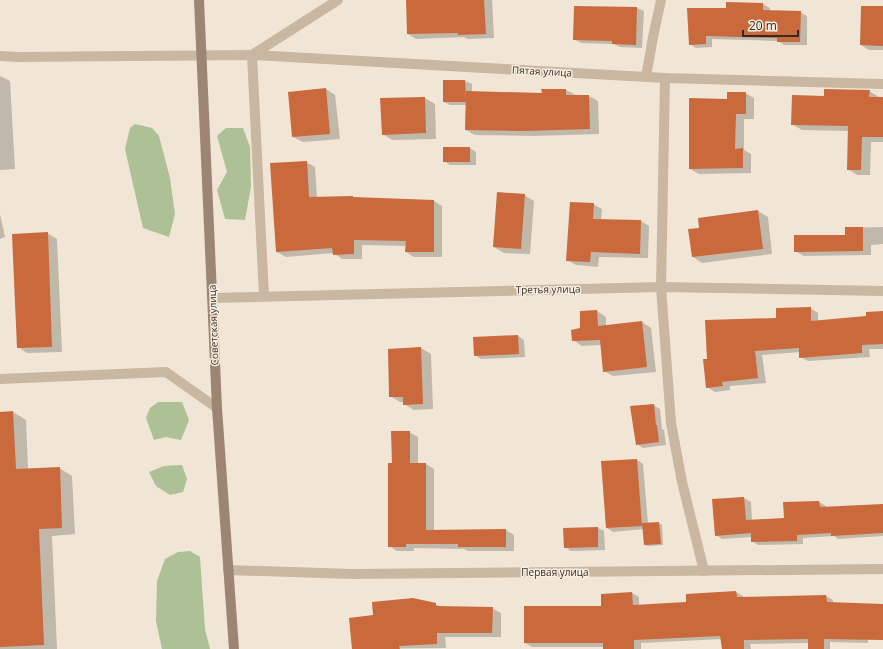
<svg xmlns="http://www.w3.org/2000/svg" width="883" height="649" viewBox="0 0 883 649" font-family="'Open Sans',sans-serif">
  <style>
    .green { fill: #aec095 }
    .shadow { fill: #0003 }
    .building { fill: #ca693b }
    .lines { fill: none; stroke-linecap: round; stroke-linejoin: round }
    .service { stroke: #c9b7a1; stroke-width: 10 }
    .minor { stroke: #c9b7a1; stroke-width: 10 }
    .secondary { stroke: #9c8573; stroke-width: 10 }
    .labels { text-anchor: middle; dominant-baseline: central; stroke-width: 3; stroke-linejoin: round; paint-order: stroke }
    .street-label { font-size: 10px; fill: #332a24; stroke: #f9f0e1 }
  </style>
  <rect width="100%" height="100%" fill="#f1e6d5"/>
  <!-- green -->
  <g class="green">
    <polygon points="135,124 152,128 159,136 170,178 175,214 169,237 143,228 125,149 130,128"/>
    <polygon points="226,128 243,128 250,147 251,187 245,220 225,219 217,190 227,172 217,136"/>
    <polygon points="158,402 182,402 189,420 181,440 166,437 154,440 146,418 150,408"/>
    <polygon points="182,465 187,479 183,492 170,495 156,486 149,472 164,466"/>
    <polygon points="190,551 200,557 205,629 210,649 162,649 156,621 157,581 165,559 178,552"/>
  </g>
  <!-- shadow -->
  <g class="shadow">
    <polygon points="407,0 492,0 494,38 468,39 464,37 416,39 408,34"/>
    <polygon points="727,3 763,4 770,8 770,11 800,12 807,16 807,45 784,45 778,41 712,39 712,47 696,48 690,44 727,9"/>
    <polygon points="575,7 637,8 644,11 642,48 620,47 614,44 581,43 574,39"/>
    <polygon points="883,7 883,50 869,50 861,45"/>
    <polygon points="0,76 10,81 15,169 0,170"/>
    <polygon points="444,81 465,81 472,84 472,92 543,94 566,90 576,95 589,96 598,101 599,134 534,136 475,135 466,130 466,105 450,105 444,102"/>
    <polygon points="326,89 335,95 340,139 303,142 293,137"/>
    <polygon points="869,91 879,97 879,98 883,98 883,142 871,142 870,175 857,175 848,169 849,131 802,130 792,124 825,97"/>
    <polygon points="745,93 754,98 754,119 744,119 744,150 751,154 751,173 699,174 690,169 728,100"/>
    <polygon points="425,98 435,104 436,139 392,140 383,134 382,99"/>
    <polygon points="470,148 476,152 476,165 450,165 444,161"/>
    <polygon points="306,162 315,167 317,198 353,197 355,198 434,201 442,206 442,257 414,257 406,252 406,246 362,245 362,259 342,259 334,253 286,257 277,252"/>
    <polygon points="524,195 534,201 530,254 504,253 494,247"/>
    <polygon points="593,204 602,209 601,220 641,221 649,226 648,258 599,257 598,267 576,265 567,260"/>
    <polygon points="758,211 768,217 772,254 702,263 693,257 700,229"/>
    <polygon points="0,214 5,237 0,239"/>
    <polygon points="883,227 883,244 871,245 871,255 804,256 795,251 846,236 846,228"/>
    <polygon points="47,233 57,239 62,352 27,353 18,347"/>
    <polygon points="810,308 818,313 818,321 867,317 883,312 883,349 869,349 870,357 808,361 800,357 800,352 762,355 766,383 730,386 730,390 715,392 707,387 708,360 777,319"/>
    <polygon points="597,311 606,317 606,326 642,322 651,328 656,372 613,376 604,371 601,345 582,346 573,340"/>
    <polygon points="518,336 524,340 525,357 481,359 475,355"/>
    <polygon points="421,348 431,354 433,409 414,410 404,404 404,402 400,402 390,396 389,349"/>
    <polygon points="653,405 660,409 662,429 664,430 666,445 643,448 637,444"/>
    <polygon points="13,412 26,420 28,470 59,468 72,476 75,534 52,536 57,649 0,649 0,413"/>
    <polygon points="409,432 418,437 418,464 426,464 434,469 434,530 506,530 514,535 514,551 468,551 464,549 414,548 414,551 397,551 389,546 393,464"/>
    <polygon points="637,460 643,464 648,524 659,523 662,525 663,545 648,546 645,545 644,529 613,532 607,528"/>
    <polygon points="744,498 751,502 752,520 785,519 819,502 826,506 826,508 883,505 883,536 838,539 834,536 803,538 803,544 758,545 752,541 752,537 722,539 716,535 713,500"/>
    <polygon points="598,528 604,531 605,550 571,551 565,547"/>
    <polygon points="736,592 743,596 743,598 826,596 833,600 833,603 883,605 883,638 868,639 868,643 830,642 830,649 809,649 809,643 750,644 751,649 723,649 722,639 641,643 641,649 604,649 604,647 532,647 525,643 632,593 639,597 639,606 687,603"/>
    <polygon points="435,604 442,607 492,608 501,613 501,637 445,637 446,648 353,649"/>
  </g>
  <!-- building -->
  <g class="building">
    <polygon points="406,0 484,0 486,34 458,35 458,33 407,34"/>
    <polygon points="726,2 763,3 763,10 801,11 800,42 777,42 777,38 706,36 706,44 689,45 687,8 726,8"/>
    <polygon points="574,6 637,7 636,45 612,44 612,41 573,40"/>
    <polygon points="861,6 883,6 883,46 860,45"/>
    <polygon points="443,80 465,80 466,102 443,102"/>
    <polygon points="326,88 330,134 292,137 288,92"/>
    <polygon points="541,89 566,89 566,95 589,95 590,129 524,131 465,130 466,91 542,93"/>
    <polygon points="824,89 870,90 869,97 883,97 883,137 862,137 861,170 847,170 848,126 791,125 792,95 824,96"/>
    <polygon points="727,92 746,92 746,114 736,114 735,149 743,148 743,168 689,169 689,98 727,99"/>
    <polygon points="425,97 426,133 382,135 380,98"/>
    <rect x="443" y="147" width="27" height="15"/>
    <polygon points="307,161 309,197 353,196 353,197 434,200 434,252 405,252 406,241 354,240 354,254 333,255 332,248 276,252 270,163"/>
    <polygon points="497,192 525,194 521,249 493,247"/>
    <polygon points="570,202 594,203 593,219 641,220 640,254 591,252 590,262 566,261"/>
    <polygon points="758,210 763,249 692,257 688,229 699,228 698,218"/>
    <polygon points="845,227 863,227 863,251 794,252 794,235 845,235"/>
    <polygon points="48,232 52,347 17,348 12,234"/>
    <polygon points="811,307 811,321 866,316 866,312 883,311 883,344 862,345 862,353 799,358 799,348 755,351 758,378 722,382 723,386 706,388 703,359 707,359 705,320 776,318 776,308"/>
    <polygon points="597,310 598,326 642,321 647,367 603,372 600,340 572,341 571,330 580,328 580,311"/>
    <polygon points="518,335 519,354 474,356 473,337"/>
    <polygon points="421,347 423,404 403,405 403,397 389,397 388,349"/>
    <polygon points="654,404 656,425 657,425 659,442 636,445 630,406"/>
    <polygon points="13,411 16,469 60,467 62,528 39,529 44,645 0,647 0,412"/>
    <polygon points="391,431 410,431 410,463 426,463 426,530 506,529 506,547 458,547 458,544 406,544 406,547 388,547 388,463 392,463"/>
    <polygon points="637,459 642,526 606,528 601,461"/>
    <polygon points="744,497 746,520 784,518 783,502 819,501 820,507 883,504 883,533 831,536 831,533 797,535 797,541 751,542 751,533 715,536 712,499"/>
    <polygon points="659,522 661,544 644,545 642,523"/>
    <polygon points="598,527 598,547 564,548 563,528"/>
    <polygon points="736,591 737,597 826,595 827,602 883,604 883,640 824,639 824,649 808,649 808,639 744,640 744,649 722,649 720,636 634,640 634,649 603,649 603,643 524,643 524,606 601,606 601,594 632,592 633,605 686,602 686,594"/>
    <polygon points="413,598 436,603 436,606 493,607 492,633 437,633 437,644 399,646 400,649 352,649 349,618 373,615 372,602"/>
  </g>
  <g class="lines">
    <!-- service -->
    <g class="service">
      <polyline points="252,55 264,296"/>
      <polyline points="646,77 653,37 661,0"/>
      <polyline points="661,287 671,423 682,482 704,571"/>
      <polyline points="0,379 166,372 217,408"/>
    </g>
    <!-- minor -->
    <g class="minor">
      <polyline points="252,55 338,0"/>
      <polyline points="0,56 17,57 252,55 665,78 883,84"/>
      <polyline points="661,287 665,78"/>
      <polyline points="212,298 661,287 883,291"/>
      <polyline points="228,570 352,574 883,569"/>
    </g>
    <!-- secondary -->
    <polyline class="secondary" points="199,0 217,408 234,649"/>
  </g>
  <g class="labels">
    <!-- street labels -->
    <g class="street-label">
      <text transform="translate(542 71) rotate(3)">Пятая улица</text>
      <text transform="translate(548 289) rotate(-1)">Третья улица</text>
      <text transform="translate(213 325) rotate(-92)">Советская улица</text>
      <text x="555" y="572">Первая улица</text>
    </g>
  </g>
  <!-- scale -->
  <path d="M743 30v6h55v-6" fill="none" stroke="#332a24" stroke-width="2"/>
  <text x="749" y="30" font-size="12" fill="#332a24" stroke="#f9f0e1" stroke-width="3" paint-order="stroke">20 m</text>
</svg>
